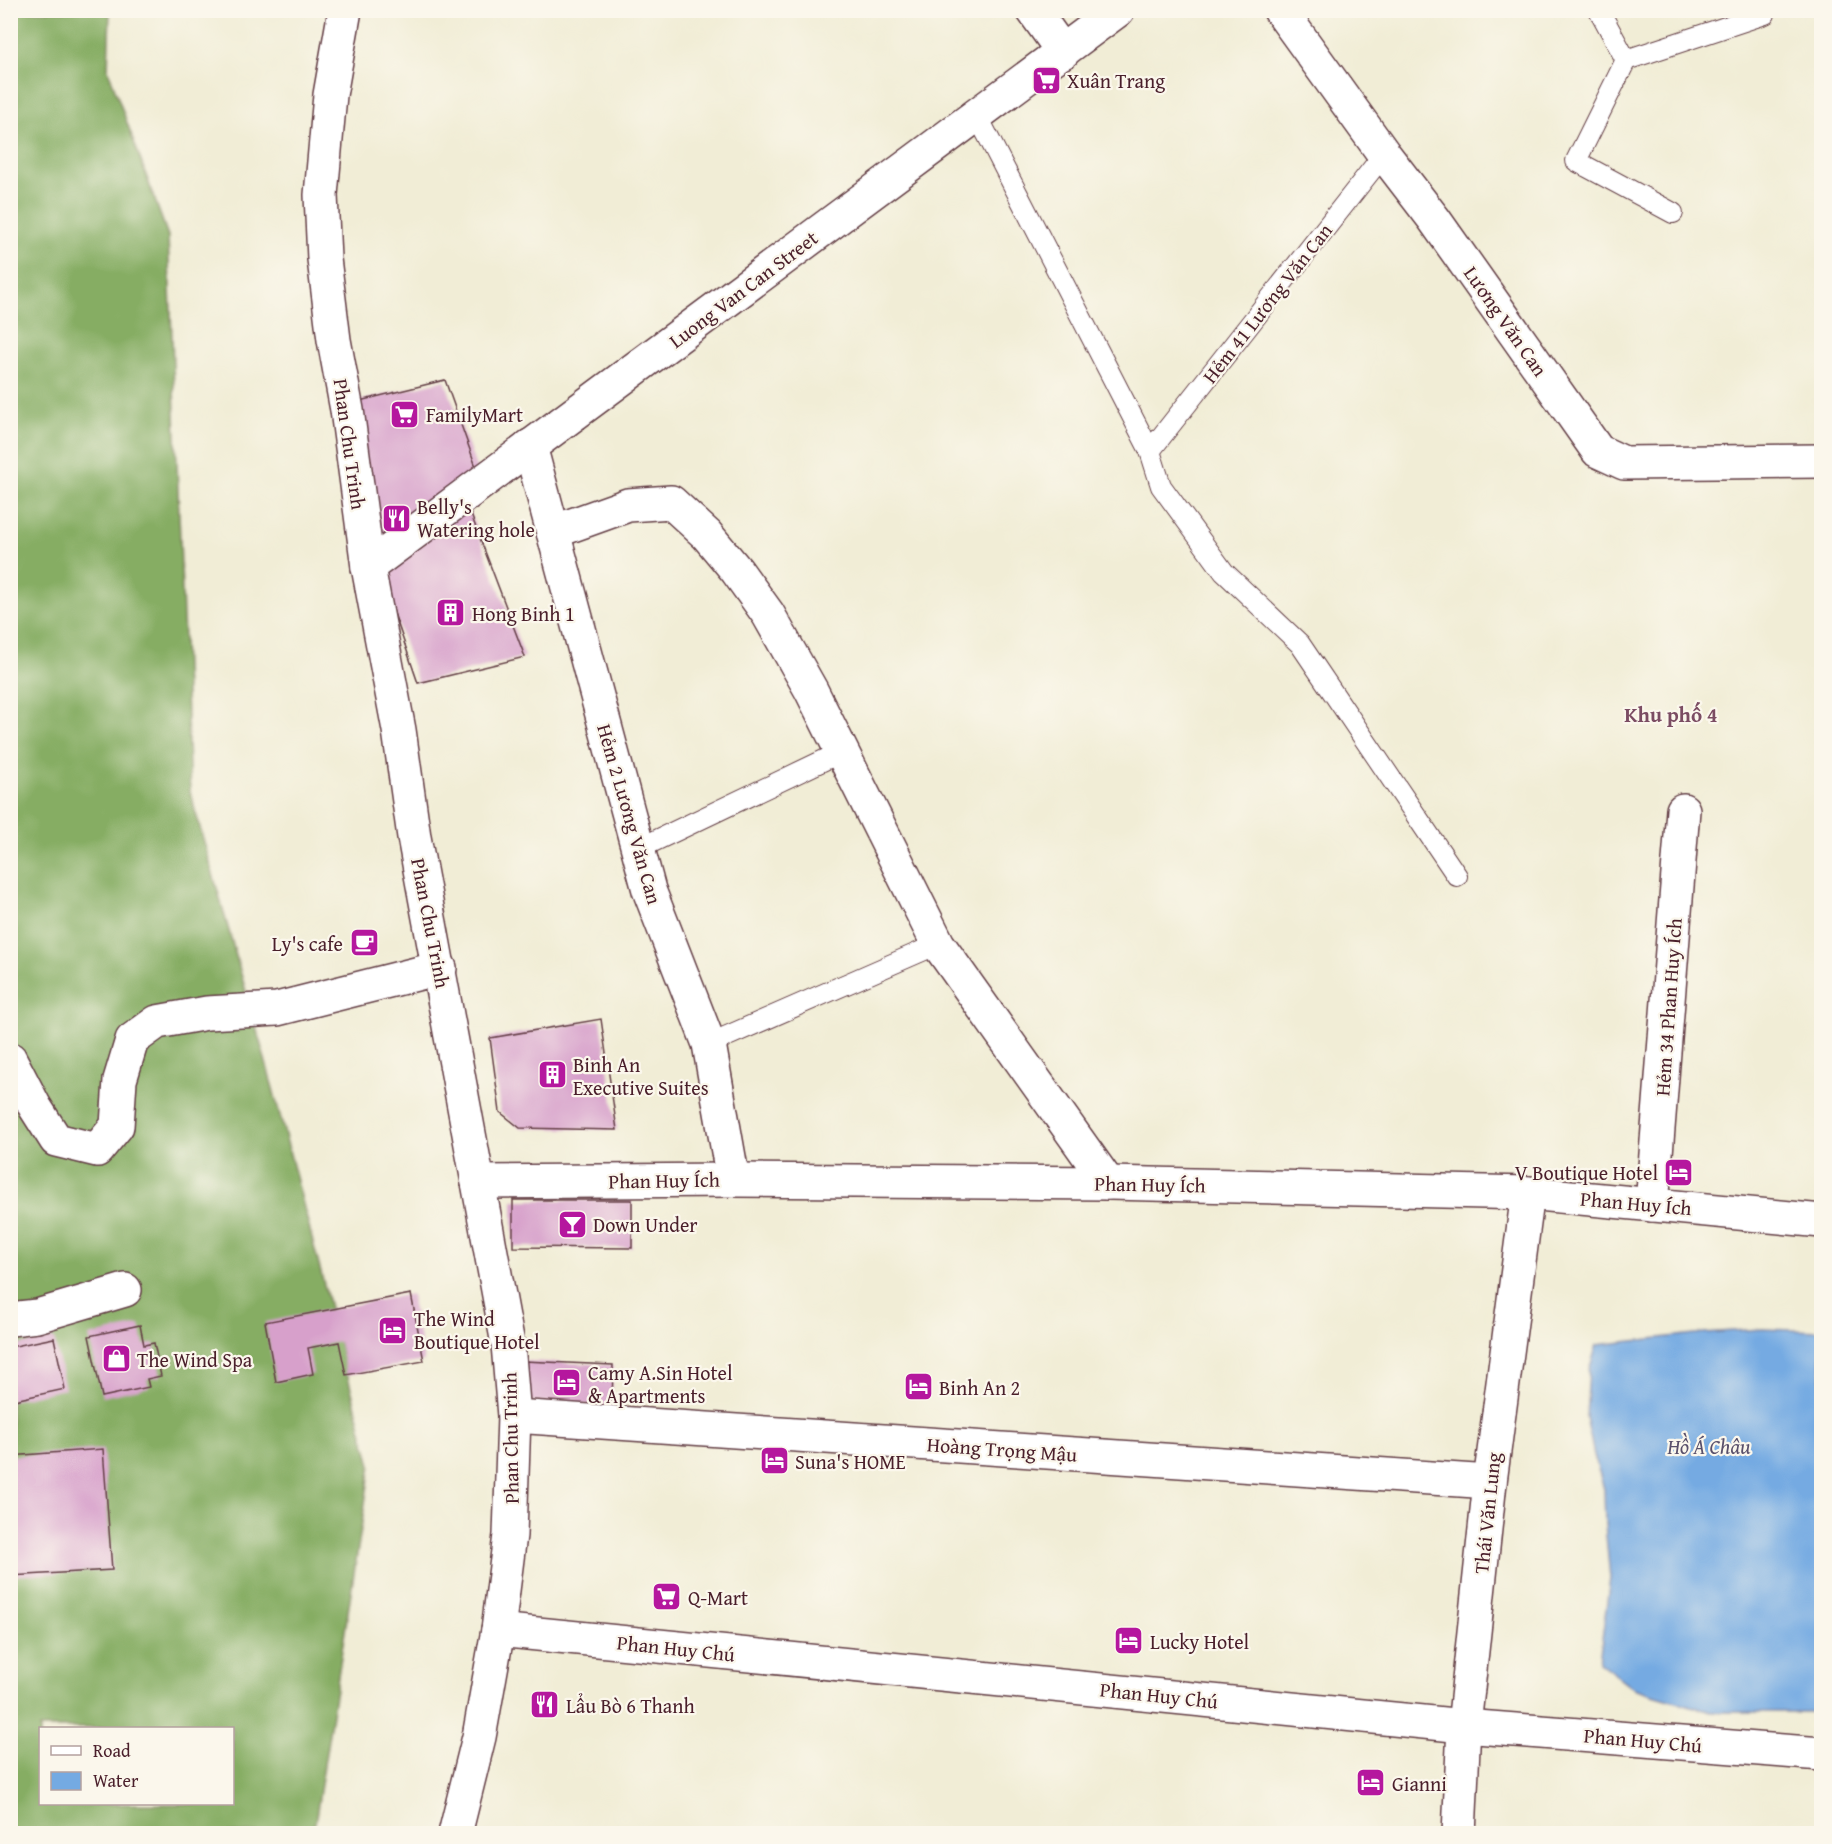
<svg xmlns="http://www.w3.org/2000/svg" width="1832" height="1844" viewBox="0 0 1832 1844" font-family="'Gentium Book Plus',serif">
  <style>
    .forest { fill: #86ad63; stroke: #686647; stroke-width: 1.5; fill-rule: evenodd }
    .water { fill: #74aae2; stroke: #5f6486; stroke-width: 1.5 }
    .building { fill: #d7a0cb }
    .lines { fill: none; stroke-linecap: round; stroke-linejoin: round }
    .lane-casing { stroke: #633e45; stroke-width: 22 }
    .street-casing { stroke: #633e45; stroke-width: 36 }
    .secondary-casing { stroke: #633e45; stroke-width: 36 }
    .lane { stroke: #fff; stroke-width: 20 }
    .street { stroke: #fff; stroke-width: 33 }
    .secondary { stroke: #fff; stroke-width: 33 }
    .labels { text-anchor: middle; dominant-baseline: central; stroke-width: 4.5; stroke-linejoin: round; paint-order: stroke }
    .poi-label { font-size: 20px; fill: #4a1f2b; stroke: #fbf7ec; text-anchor: start }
    .street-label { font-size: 20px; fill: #4a1f2b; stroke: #fbf7ec }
    .neighbourhood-label { font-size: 21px; font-weight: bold; fill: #7b4c63; stroke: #fbf7ec }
    .water-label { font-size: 21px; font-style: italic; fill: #59506b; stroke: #fbf7ec }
  </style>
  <rect width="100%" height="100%" fill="#fbf7ec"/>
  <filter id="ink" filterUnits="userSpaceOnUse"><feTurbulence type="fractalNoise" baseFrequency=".0167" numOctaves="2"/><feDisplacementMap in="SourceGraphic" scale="12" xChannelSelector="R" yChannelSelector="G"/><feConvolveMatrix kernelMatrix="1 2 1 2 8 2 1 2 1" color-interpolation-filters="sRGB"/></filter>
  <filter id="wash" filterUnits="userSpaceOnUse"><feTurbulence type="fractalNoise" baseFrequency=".008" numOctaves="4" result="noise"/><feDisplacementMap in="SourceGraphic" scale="24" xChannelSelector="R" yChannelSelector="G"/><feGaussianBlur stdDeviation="1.35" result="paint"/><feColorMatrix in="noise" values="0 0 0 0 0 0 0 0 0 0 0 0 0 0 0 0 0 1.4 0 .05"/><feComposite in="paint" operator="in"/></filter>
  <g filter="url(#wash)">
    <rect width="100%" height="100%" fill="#f1edd6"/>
    <!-- forest -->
    <path class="forest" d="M11 11H110L108 70 168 236 190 792 270 1077 371 1465 315 1823 311 1833 11 1834ZM40 1728H232V1804H40Z"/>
    <!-- water -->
    <polygon class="water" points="1762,1329 1821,1331 1821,1712 1711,1712 1636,1690 1599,1662 1610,1578 1605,1525 1604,1489 1594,1455 1586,1417 1589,1370 1597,1345 1704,1333"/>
    <g id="blocks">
      <!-- building -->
      <g class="building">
        <polygon points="445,380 480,478 371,558 351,403"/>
        <polygon points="467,504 525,657 418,683 379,569"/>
        <polygon points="601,1019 617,1130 520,1128 500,1112 490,1038"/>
        <polygon points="513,1200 632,1200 632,1248 513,1247"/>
        <polygon points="411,1294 424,1361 346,1375 339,1342 308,1348 313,1374 276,1382 265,1322"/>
        <polygon points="140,1325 144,1345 154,1343 161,1376 147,1379 149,1387 102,1397 89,1336"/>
        <polygon points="54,1338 65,1389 10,1401 10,1347"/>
        <polygon points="523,1361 613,1365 612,1406 521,1401"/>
        <polygon points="103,1449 112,1570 10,1576 10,1456"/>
      </g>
    </g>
  </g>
  <g filter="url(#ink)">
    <use href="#blocks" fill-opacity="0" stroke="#633e45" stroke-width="1.5"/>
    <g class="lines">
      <defs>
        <g id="lane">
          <polyline points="1599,10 1626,60"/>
          <polyline points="977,115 1150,451 1161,486 1224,572 1300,644 1457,876"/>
          <polyline points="1673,213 1576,161 1626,60 1765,14"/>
          <polyline points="1150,451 1384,154"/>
          <polyline points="638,849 841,752"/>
          <polyline points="709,1044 938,944"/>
        </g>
        <g id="street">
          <polyline points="1033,10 1063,52"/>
          <polyline points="1280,10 1384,154 1434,219 1598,451 1624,463 1822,461"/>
          <polyline points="530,446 649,890 709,1044 733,1180"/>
          <polyline points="553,532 628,505 671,502 707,535 737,571 768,614 811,690 938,944 1108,1183"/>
          <polyline points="10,1059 35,1107 56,1140 97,1150 117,1126 120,1080 132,1040 157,1022 207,1013 277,1009 440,968"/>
          <polyline points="478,1182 733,1180 1108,1183 1528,1193 1822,1221"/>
          <polyline points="1652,1205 1683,810"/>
          <polyline points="10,1319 37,1316 125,1290"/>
          <polyline points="514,1416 1490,1482"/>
          <polyline points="498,1630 1464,1726 1822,1754"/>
          <polyline points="1459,1834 1464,1726 1490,1482 1528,1193"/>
        </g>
        <g id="secondary">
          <polyline points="345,10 330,95 321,195 324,259 334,340 347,410 368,567 399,730 414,837 508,1344 514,1416 510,1535 498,1630 479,1737 455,1834"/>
          <polyline points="368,567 1118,10"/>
        </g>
      </defs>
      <!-- lane casing -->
      <use href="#lane" class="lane-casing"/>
      <!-- street casing -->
      <use href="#street" class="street-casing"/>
      <!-- secondary casing -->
      <use href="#secondary" class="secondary-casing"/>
      <!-- lane -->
      <use href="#lane" class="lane"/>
      <!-- street -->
      <use href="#street" class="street"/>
      <!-- secondary -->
      <use href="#secondary" class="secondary"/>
    </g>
  </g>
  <!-- icons -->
  <defs>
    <symbol id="supermarket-square" viewBox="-11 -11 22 22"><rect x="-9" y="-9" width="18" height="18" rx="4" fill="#b5179e" stroke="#fbf7ec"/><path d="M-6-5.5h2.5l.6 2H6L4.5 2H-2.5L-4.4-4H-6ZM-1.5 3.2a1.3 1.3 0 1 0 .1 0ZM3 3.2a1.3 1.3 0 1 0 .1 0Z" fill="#fff"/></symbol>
    <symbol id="restaurant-square" viewBox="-11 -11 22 22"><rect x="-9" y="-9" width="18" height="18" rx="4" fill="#b5179e" stroke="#fbf7ec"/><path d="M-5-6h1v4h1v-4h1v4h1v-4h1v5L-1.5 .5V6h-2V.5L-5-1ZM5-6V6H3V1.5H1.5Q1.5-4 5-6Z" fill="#fff"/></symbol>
    <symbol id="building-square" viewBox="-11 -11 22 22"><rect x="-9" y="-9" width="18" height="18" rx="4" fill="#b5179e" stroke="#fbf7ec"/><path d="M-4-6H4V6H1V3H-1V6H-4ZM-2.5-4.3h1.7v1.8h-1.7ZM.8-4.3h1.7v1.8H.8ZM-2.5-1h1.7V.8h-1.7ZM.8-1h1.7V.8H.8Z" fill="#fff"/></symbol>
    <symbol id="cafe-square" viewBox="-11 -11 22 22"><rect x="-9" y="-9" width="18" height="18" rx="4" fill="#b5179e" stroke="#fbf7ec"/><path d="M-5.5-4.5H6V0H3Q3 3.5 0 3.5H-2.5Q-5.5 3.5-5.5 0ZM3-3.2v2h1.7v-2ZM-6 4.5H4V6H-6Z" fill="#fff"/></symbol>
    <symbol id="hotel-square" viewBox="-11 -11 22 22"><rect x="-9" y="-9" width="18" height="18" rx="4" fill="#b5179e" stroke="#fbf7ec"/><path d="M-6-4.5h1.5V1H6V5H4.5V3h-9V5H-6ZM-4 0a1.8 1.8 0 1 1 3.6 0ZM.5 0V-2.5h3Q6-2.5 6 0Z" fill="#fff"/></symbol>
    <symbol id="bar-square" viewBox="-11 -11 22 22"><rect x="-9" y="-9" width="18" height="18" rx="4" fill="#b5179e" stroke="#fbf7ec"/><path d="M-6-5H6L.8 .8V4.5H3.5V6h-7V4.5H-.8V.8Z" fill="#fff"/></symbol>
    <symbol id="shop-square" viewBox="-11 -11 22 22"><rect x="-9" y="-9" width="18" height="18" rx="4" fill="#b5179e" stroke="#fbf7ec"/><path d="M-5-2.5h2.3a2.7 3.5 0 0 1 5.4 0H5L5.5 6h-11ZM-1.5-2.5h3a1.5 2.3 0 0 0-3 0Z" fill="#fff"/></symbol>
  </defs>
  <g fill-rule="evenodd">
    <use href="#supermarket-square" x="1030" y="64" width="33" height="33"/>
    <use href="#supermarket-square" x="388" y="398" width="33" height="33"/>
    <use href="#restaurant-square" x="380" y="502" width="33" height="33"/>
    <use href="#building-square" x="434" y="596" width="33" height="33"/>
    <use href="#cafe-square" x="348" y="926" width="33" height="33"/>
    <use href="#building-square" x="536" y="1058" width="33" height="33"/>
    <use href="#hotel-square" x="1662" y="1156" width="33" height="33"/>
    <use href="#bar-square" x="556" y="1208" width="33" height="33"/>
    <use href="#hotel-square" x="376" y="1314" width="33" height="33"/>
    <use href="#shop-square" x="100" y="1342" width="33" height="33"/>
    <use href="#hotel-square" x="550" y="1366" width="33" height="33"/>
    <use href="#hotel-square" x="902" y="1370" width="33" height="33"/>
    <use href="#hotel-square" x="758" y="1444" width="33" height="33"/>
    <use href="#supermarket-square" x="650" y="1580" width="33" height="33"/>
    <use href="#hotel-square" x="1112" y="1624" width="33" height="33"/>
    <use href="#restaurant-square" x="528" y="1688" width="33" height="33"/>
    <use href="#hotel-square" x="1354" y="1766" width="33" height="33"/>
  </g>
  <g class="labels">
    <!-- poi labels -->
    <g class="poi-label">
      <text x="1067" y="80">Xuân Trang</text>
      <text x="426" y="414">FamilyMart</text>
      <text x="417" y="506">Belly's<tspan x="417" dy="23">Watering hole</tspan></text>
      <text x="472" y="613">Hong Binh 1</text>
      <text x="343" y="943" text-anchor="end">Ly's cafe</text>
      <text x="573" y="1064">Binh An<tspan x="573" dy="23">Executive Suites</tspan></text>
      <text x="1658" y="1172" text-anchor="end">V Boutique Hotel</text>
      <text x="593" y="1224">Down Under</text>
      <text x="414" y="1318">The Wind<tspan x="414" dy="23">Boutique Hotel</tspan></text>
      <text x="137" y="1359">The Wind Spa</text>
      <text x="588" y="1372">Camy A.Sin Hotel<tspan x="588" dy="23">&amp; Apartments</tspan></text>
      <text x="939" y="1387">Binh An 2</text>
      <text x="795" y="1461">Suna's HOME</text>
      <text x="688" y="1597">Q-Mart</text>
      <text x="1150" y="1641">Lucky Hotel</text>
      <text x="566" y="1705">Lẩu Bò 6 Thanh</text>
      <text x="1392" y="1783">Gianni</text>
    </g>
    <!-- street labels -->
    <g class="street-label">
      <text transform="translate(743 289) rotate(-37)">Luong Van Can Street</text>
      <text transform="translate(1267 303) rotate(-52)">Hẻm 41 Lương Văn Can</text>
      <text transform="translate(1506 321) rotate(55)">Lương Văn Can</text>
      <text transform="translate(350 444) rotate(82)">Phan Chu Trinh</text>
      <text transform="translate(630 814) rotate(74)">Hẻm 2 Lương Văn Can</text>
      <text transform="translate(431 923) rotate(79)">Phan Chu Trinh</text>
      <text transform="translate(1668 1007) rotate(-86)">Hẻm 34 Phan Huy Ích</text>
      <text transform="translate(664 1180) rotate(-1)">Phan Huy Ích</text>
      <text transform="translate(1150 1184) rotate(1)">Phan Huy Ích</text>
      <text transform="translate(1636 1203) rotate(5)">Phan Huy Ích</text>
      <text transform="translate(510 1438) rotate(-91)">Phan Chu Trinh</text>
      <text transform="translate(1002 1449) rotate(4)">Hoàng Trọng Mậu</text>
      <text transform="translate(1487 1513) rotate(-84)">Thái Văn Lung</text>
      <text transform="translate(676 1648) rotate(6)">Phan Huy Chú</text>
      <text transform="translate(1159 1695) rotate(6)">Phan Huy Chú</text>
      <text transform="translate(1643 1740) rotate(5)">Phan Huy Chú</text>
    </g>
    <!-- neighbourhood labels -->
    <g class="neighbourhood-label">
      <text x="1671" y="714">Khu phố 4</text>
    </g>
    <!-- water labels -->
    <g class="water-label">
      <text x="1709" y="1446">Hồ Á Châu</text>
    </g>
  </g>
  <!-- margin -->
  <rect width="1832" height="1844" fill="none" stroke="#fbf7ec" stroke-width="36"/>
  <!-- legend -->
  <rect x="39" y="1727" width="195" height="78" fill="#fbf7ec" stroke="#b4a19f" stroke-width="1.5"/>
  <rect x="51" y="1746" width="30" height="9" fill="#ffffff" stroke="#b4a19f" stroke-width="1.5"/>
  <text x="93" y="1757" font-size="18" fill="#4a1f2b">Road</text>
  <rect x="51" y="1772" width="30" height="18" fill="#74aae2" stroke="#b4a19f" stroke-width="1.5"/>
  <text x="93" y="1787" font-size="18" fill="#4a1f2b">Water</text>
</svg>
